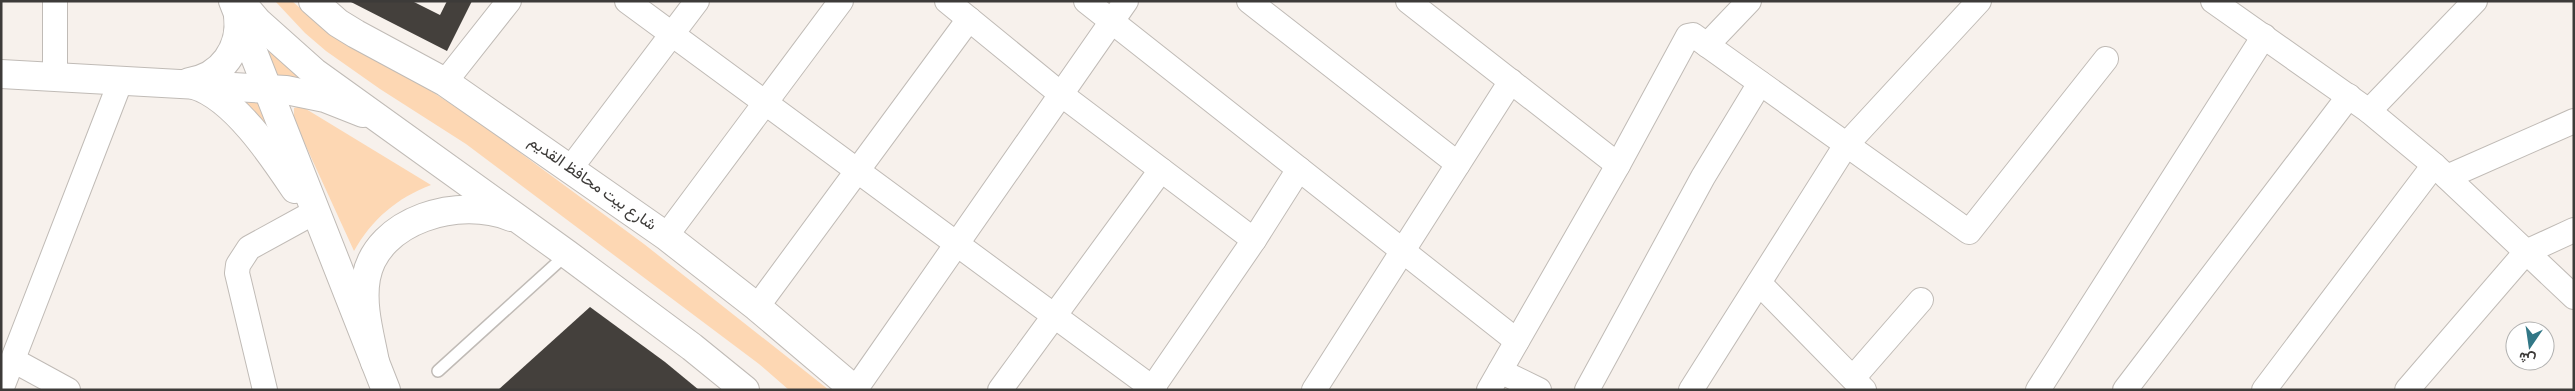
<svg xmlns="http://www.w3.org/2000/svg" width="2575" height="391" viewBox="0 0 2575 391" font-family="Overpass,Vazirmatn,sans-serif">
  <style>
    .green { fill: #fdd7b3 }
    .building { fill: #44403c }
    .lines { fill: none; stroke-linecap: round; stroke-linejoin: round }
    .service-casing { stroke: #c0bbb6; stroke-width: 14 }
    .minor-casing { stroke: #c0bbb6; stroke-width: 26 }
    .secondary-casing { stroke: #c0bbb6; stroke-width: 30 }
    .primary-casing { stroke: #c0bbb6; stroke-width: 30 }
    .service { stroke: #fff; stroke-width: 11 }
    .minor { stroke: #fff; stroke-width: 24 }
    .secondary { stroke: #fff; stroke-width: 28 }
    .primary { stroke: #fff; stroke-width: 28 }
    .labels { text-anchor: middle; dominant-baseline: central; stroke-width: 5; stroke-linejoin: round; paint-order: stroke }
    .street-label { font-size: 16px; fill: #3d3b39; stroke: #fff }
  </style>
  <rect width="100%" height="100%" fill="#f7f1ec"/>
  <!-- green -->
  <g class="green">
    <polygon points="275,1 292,1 328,32 350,46 425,87 480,123 644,244 829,390 789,390 759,364 466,144 380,89 326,51 305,33"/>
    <polygon points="256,32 326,87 275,74"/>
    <polygon points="229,92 257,98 276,141"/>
    <path d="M298 107 306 109 431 185C397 198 372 219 354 251L294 120V108Z"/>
  </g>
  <!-- building -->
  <g class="building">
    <polygon points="349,1 412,1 440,15 447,1 472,1 447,51"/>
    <polygon points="590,307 665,362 699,390 498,390"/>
  </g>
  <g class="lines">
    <defs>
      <polyline id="service" points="438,371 567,254"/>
      <g id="minor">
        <polyline points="627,1 1155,390"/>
        <polyline points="947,1 1062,95 1254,240 1299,169"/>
        <polyline points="1086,1 1517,341"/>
        <polyline points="1249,1 1458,164"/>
        <polyline points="1408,1 1618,165"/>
        <polyline points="2213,1 2369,111 2434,165 2574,297"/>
        <polyline points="1707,45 1749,1"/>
        <polyline points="55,76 55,1"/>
        <polyline points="445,82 509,1"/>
        <polyline points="2369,111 2475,1"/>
        <polyline points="570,169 697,1"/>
        <polyline points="2447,177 2574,121"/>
        <polyline points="666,236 841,1"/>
        <polyline points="1759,283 1864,390"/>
        <polyline points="757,307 969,19"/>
        <polyline points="13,360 68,390"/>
        <polyline points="1500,371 1539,390"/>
        <polyline points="1853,378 1921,300"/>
        <polyline points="1,390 121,80"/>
        <polyline points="265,390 237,273 238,265 249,248 311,214"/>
        <polyline points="855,390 1126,1"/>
        <polyline points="1000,390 1161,170"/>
        <polyline points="1151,390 1254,240"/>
        <polyline points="1314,390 1511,81"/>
        <polyline points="1489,390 1618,165 1688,36 1693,35 1969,232 2106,59"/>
        <polyline points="1587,390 1703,177 1760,83"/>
        <polyline points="1691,390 1846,145 1979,1"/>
        <polyline points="2038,390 2264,36"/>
        <polyline points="2125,390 2349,96"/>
        <polyline points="2264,390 2434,165"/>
        <polyline points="2407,390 2526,252 2574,230"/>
      </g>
      <g id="secondary">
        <polyline points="233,1 386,390"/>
        <polyline points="1,74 286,90 325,98 363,113"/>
        <path d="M189 82C222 77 242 48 238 16"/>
        <path d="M194 85C234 97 273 156 295 189"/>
      </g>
      <g id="primary">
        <polyline points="240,1 258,22 314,72 567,254 692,347 745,390"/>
        <polyline points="313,1 338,23 356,34 445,82 666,236 757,307 855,390"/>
        <path d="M375 362C370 335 361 306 366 278 377 219 460 196 511 217"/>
      </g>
    </defs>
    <!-- service casing -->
    <use href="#service" class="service-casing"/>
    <!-- minor casing -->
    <use href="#minor" class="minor-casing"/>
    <!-- secondary casing -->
    <use href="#secondary" class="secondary-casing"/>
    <!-- primary casing -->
    <use href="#primary" class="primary-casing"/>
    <!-- service -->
    <use href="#service" class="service"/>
    <!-- minor -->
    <use href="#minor" class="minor"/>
    <!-- secondary -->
    <use href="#secondary" class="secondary"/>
    <!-- primary -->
    <use href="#primary" class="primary"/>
  </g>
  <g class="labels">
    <!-- street labels -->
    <g class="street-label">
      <text transform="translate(592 184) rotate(35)">شارع بيت محافظ القديم</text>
    </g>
  </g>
  <!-- border -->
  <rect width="2575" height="391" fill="none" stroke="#3d3b39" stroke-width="5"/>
  <!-- north arrow -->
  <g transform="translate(2530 346) rotate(193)"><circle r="24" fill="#ffffff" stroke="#b1b1b0"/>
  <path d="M0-4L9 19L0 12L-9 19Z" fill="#327786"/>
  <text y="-8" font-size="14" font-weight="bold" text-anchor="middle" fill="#3d3b39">ش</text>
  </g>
</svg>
